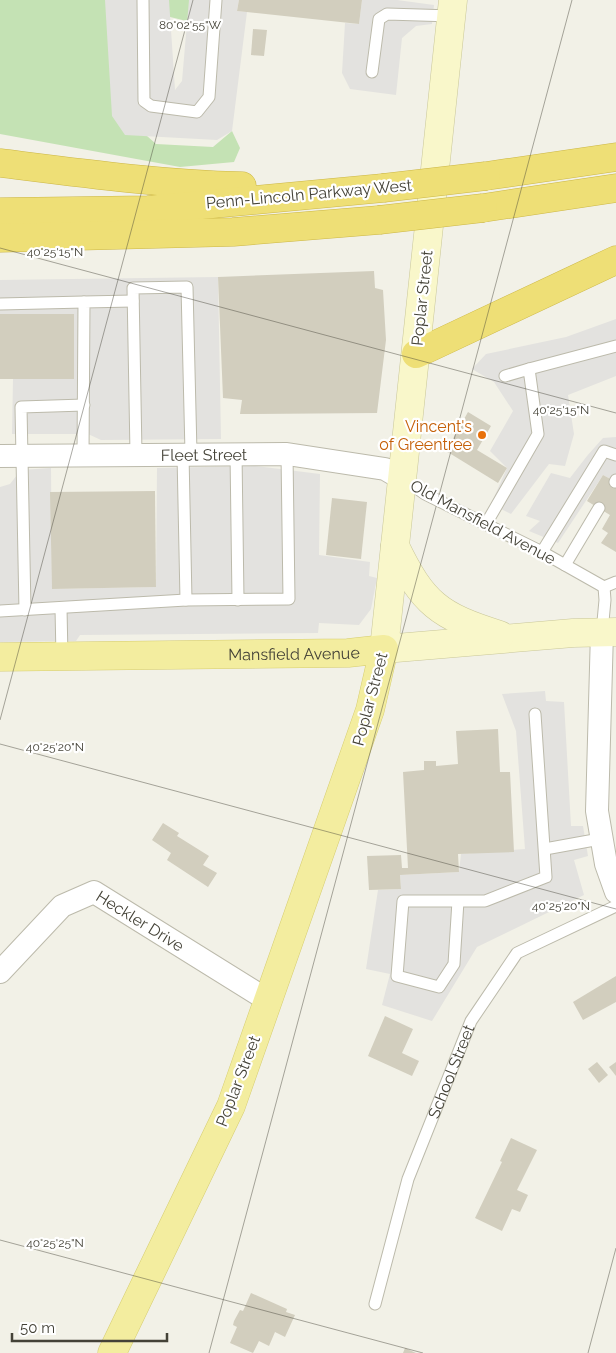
<svg xmlns="http://www.w3.org/2000/svg" width="616" height="1353" viewBox="0 0 616 1353" font-family="Raleway,sans-serif">
  <style>
    .green { fill: #c4e2b4 }
    .parking { fill: #e3e2df }
    .building { fill: #d2cebe }
    .lines { fill: none; stroke-linecap: round; stroke-linejoin: round }
    .service-casing { stroke: #bcbaab; stroke-width: 13 }
    .minor-casing { stroke: #bcbaab; stroke-width: 24 }
    .secondary-casing { stroke: #c9c799; stroke-width: 29 }
    .primary-casing { stroke: #d6cd70; stroke-width: 29 }
    .motorway-casing { stroke: #ccb747; stroke-width: 29 }
    .service { stroke: #fff; stroke-width: 11 }
    .minor { stroke: #fff; stroke-width: 22 }
    .secondary { stroke: #f9f7ca; stroke-width: 28 }
    .primary { stroke: #f3ed9f; stroke-width: 28 }
    .motorway { stroke: #eedf76; stroke-width: 28 }
    .motorway-bridge-casing { stroke: #ccb747; stroke-width: 29; stroke-linecap: butt }
    .motorway-bridge { stroke: #eedf76; stroke-width: 28 }
    .ticks { fill: none; stroke: #444237; stroke-width: 1; stroke-opacity: 0.45 }
    .food-dot { fill: #e8710a; stroke: #fff; stroke-width: 2 }
    .labels { text-anchor: middle; dominant-baseline: central; stroke-width: 4.5; stroke-linejoin: round; paint-order: stroke }
    .street-label { font-size: 16px; fill: #444237; stroke: #fff }
    .food-label { font-size: 16px; fill: #c56008; stroke: #fff; text-anchor: end }
    .ticks-label { font-size: 12px; text-anchor: middle; fill: #444237; stroke: #fff; stroke-width: 4.5; stroke-linejoin: round; paint-order: stroke }
  </style>
  <rect width="100%" height="100%" fill="#f2f1e7"/>
  <!-- green -->
  <g class="green">
    <polygon points="0,0 120,0 119,111 156,144 213,147 232,131 240,148 234,162 180,167 0,134"/>
    <polygon points="165,0 200,0 199,24 166,16"/>
  </g>
  <!-- parking -->
  <g class="parking">
    <polygon points="105,0 169,0 175,90 182,81 189,0 239,0 237,11 247,12 232,131 217,140 125,135 112,116"/>
    <polygon points="362,0 397,0 434,5 432,24 416,26 402,38 396,95 350,89 342,73 345,23 359,24"/>
    <polygon points="218,277 221,439 101,440 88,434 12,434 13,379 74,379 74,314 0,314 0,280"/>
    <polygon points="616,319 616,376 568,395 574,434 565,466 549,464 511,514 491,504 507,468 490,451 513,411 494,382 472,369 486,354 566,337"/>
    <polygon points="616,437 616,482 603,475 558,543 529,531 540,521 526,516 551,473 570,478 587,456 603,438"/>
    <polygon points="256,466 320,474 319,555 370,562 369,576 377,578 371,609 359,625 319,623 318,633 80,635 76,641 0,642 0,487 10,484 21,470 51,468 52,589 156,587 157,468"/>
    <polygon points="545,691 546,701 564,702 571,826 583,826 588,856 574,860 584,895 477,947 432,1021 382,1005 390,974 366,969 378,890 401,889 400,875 459,872 461,854 525,849 516,731 502,694"/>
  </g>
  <!-- building -->
  <g class="building">
    <polygon points="239,0 362,0 359,24 237,11"/>
    <polygon points="253,29 267,30 264,56 251,55"/>
    <polygon points="374,271 375,288 383,290 386,340 377,413 240,414 242,400 223,398 218,277"/>
    <rect x="0" y="314" width="74" height="65"/>
    <polygon points="468,412 491,426 477,450 507,468 498,483 446,451"/>
    <polygon points="603,475 616,482 616,552 601,543 608,533 602,529 610,515 587,501"/>
    <polygon points="155,491 156,587 52,589 50,492"/>
    <polygon points="332,498 367,502 361,559 326,555"/>
    <polygon points="498,729 500,772 510,772 514,852 458,854 459,872 400,875 401,889 369,890 367,856 401,855 402,868 408,868 403,772 424,770 424,761 436,761 436,766 458,764 456,731"/>
    <polygon points="163,823 179,833 177,836 209,856 203,865 217,873 208,887 167,860 171,853 152,840"/>
    <polygon points="616,976 616,1002 583,1020 573,1002"/>
    <polygon points="385,1016 413,1029 402,1053 419,1061 412,1076 368,1056"/>
    <polygon points="597,1062 608,1075 599,1083 588,1069"/>
    <polygon points="616,1062 616,1076 609,1067"/>
    <polygon points="511,1138 537,1150 517,1190 528,1195 520,1212 512,1209 502,1231 475,1218 502,1162 500,1161"/>
    <polygon points="251,1293 287,1309 286,1312 295,1315 285,1337 275,1332 269,1346 259,1341 253,1353 230,1343 237,1327 233,1325 234,1321 240,1310 243,1311"/>
    <polygon points="405,1348 416,1353 403,1353"/>
  </g>
  <g class="lines">
    <defs>
      <g id="service">
        <polyline points="143,0 144,101 151,106 197,112 209,97 216,0"/>
        <polyline points="372,72 379,19 387,14 452,16"/>
        <polyline points="0,304 84,302"/>
        <polyline points="529,369 616,346"/>
        <polyline points="236,453 238,600"/>
        <polyline points="136,454 133,288 187,287 191,453"/>
        <polyline points="183,454 186,600"/>
        <polyline points="83,455 84,302 133,301"/>
        <polyline points="403,479 425,494 542,552 604,587"/>
        <polyline points="615,482 616,480"/>
        <polyline points="486,524 538,434 529,369 505,376"/>
        <polyline points="542,552 604,451 616,455"/>
        <polyline points="565,565 599,508"/>
        <polyline points="604,587 616,582"/>
        <polyline points="61,608 62,657"/>
        <polyline points="25,610 21,407 84,405"/>
        <polyline points="0,611 186,600 289,599 287,454"/>
        <polyline points="602,632 605,600 604,587"/>
        <polyline points="545,849 600,839"/>
        <polyline points="458,901 454,964 439,987 397,976 403,901 485,901 546,877 535,714"/>
        <path id="s1" d="M375 1304 408 1179 471 1021 517 953 616 906"/>
      </g>
      <g id="minor">
        <path id="s2" d="M0 456 287 454 385 469 402 479"/>
        <polyline points="602,632 597,811 606,864 616,892"/>
        <path id="s3" d="M0 972 62 906 94 892 269 1001"/>
      </g>
      <g id="secondary">
        <polyline points="453,0 384,649 573,633 616,632"/>
        <path d="M395 546C423 604 439 616 500 635"/>
      </g>
      <g id="primary">
        <path id="s4" d="M0 657 348 653 384 649 370 710 231 1106 112 1353"/>
      </g>
      <g id="motorway">
        <path d="M0 163C80 173 161 184 242 186"/>
        <polyline points="486,176 616,157"/>
        <polyline points="483,208 616,188"/>
        <polyline points="0,212 148,210 383,188"/>
        <polyline points="0,238 233,232 379,220"/>
        <polyline points="416,354 616,260"/>
      </g>
    </defs>
    <!-- service casing -->
    <use href="#service" class="service-casing"/>
    <!-- minor casing -->
    <use href="#minor" class="minor-casing"/>
    <!-- secondary casing -->
    <use href="#secondary" class="secondary-casing"/>
    <!-- primary casing -->
    <use href="#primary" class="primary-casing"/>
    <!-- motorway casing -->
    <use href="#motorway" class="motorway-casing"/>
    <!-- service -->
    <use href="#service" class="service"/>
    <!-- minor -->
    <use href="#minor" class="minor"/>
    <!-- secondary -->
    <use href="#secondary" class="secondary"/>
    <!-- primary -->
    <use href="#primary" class="primary"/>
    <!-- motorway -->
    <use href="#motorway" class="motorway"/>
    <defs>
      <g id="motorway-bridge">
        <polyline points="383,188 486,176"/>
        <polyline points="379,220 483,208"/>
      </g>
    </defs>
    <!-- motorway-bridge casing -->
    <use href="#motorway-bridge" class="motorway-bridge-casing"/>
    <!-- motorway-bridge -->
    <use href="#motorway-bridge" class="motorway-bridge"/>
  </g>
  <!-- ticks -->
  <path class="ticks" d="M0 248 616 413M0 720 193 0M0 744 616 909M0 1240 423 1353M209 1353 572 0M588 1353 616 1248"/>
  <!-- markers -->
  <circle class="food-dot" cx="482" cy="435" r="5"/>
  <g class="labels">
    <!-- street labels -->
    <g class="street-label">
      <text transform="translate(309 194) rotate(-5)">Penn-Lincoln Parkway West</text>
      <text transform="translate(422 298) rotate(-84)">Poplar Street</text>
      <text stroke="none"><textPath href="#s2" startOffset="204">Fleet Street</textPath></text>
      <text transform="translate(483 522) rotate(28)">Old Mansfield Avenue</text>
      <text stroke="none"><textPath href="#s4" startOffset="294">Mansfield Avenue</textPath></text>
      <text transform="translate(370 699) rotate(-75)">Poplar Street</text>
      <text stroke="none"><textPath href="#s3" startOffset="180">Heckler Drive</textPath></text>
      <text stroke="none"><textPath href="#s1" startOffset="245">School Street</textPath></text>
      <text transform="translate(238 1081) rotate(-69)">Poplar Street</text>
    </g>
    <!-- food labels -->
    <g class="food-label">
      <text x="472" y="426">Vincent's<tspan x="472" dy="18">of Greentree</tspan></text>
    </g>
  </g>
  <g class="ticks-label">
    <text x="190" y="29">80°02'55"W</text>
    <text x="55" y="256">40°25'15"N</text>
    <text x="561" y="414">40°25'15"N</text>
    <text x="55" y="751">40°25'20"N</text>
    <text x="561" y="910">40°25'20"N</text>
    <text x="55" y="1247">40°25'25"N</text>
  </g>
  <!-- scale -->
  <path d="M12 1333v8h155v-8" fill="none" stroke="#444237" stroke-width="2.5"/>
  <text x="20" y="1333" font-size="15" fill="#444237" stroke="#ffffff" stroke-width="4" paint-order="stroke">50 m</text>
</svg>
